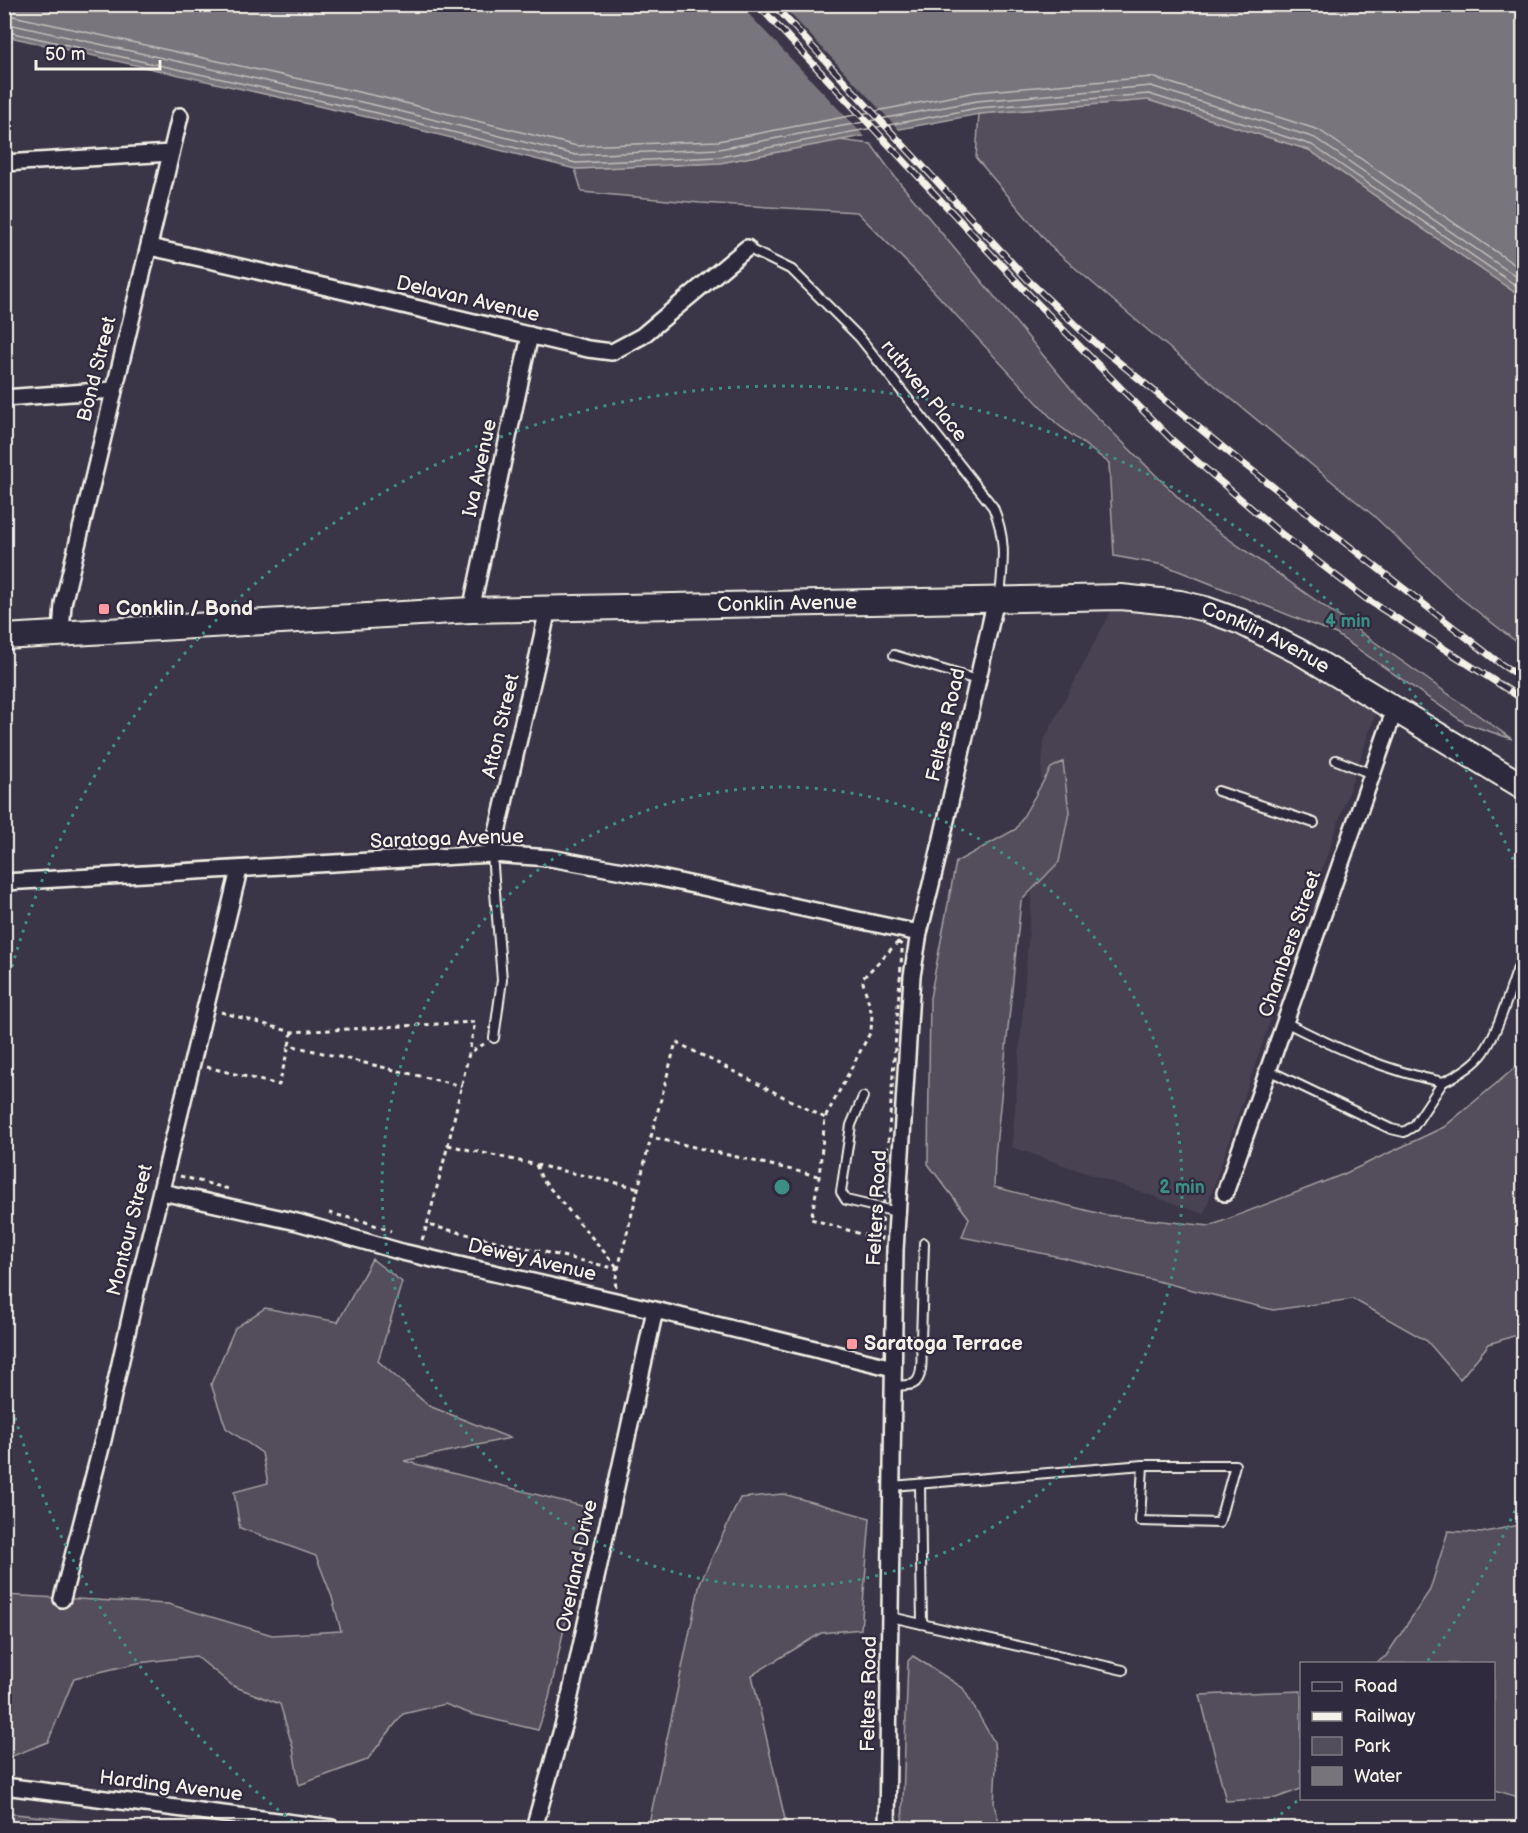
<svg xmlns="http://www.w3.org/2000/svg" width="1528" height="1833" viewBox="0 0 1528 1833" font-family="'Balsamiq Sans',sans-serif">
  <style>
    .built { fill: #484352 }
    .green { fill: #534e5c; stroke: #a4a0a2; stroke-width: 1.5 }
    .water { fill: #78747b; stroke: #aaa6a7; stroke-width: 1.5 }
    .pier { fill: #3b3647 }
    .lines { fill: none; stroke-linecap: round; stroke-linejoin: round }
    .shore { stroke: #c2bfbc; stroke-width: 1.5 }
    .service-casing { stroke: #f4f1e8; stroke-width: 12 }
    .minor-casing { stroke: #f4f1e8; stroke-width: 20 }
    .primary-casing { stroke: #f4f1e8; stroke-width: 28 }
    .path { stroke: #f4f1e8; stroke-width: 3; stroke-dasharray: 4.5 4.5; stroke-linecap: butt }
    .service { stroke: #2f2a3d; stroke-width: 8 }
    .minor { stroke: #2f2a3d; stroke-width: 15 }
    .primary { stroke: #2f2a3d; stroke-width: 24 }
    .rail-casing { stroke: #f4f1e8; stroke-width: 7 }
    .rail { stroke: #2f2a3d; stroke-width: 4.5; stroke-dasharray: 14; stroke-linecap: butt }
    .ring { fill: none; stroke: #3d8f86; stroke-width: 3; stroke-dasharray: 3 6 }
    .poi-dot { fill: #ff9aa2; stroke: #2f2a3d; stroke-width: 2 }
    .labels { text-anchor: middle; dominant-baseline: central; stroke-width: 4.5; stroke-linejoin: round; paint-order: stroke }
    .street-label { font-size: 20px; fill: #f4f1e8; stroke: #2f2a3d }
    .poi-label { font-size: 20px; font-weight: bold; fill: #f4f1e8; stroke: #2f2a3d; text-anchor: start }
    .centre { fill: #3d8f86; stroke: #2f2a3d; stroke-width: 3 }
    .ring-label { font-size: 18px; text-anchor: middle; font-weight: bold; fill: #3d8f86; stroke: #2f2a3d; stroke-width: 4.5; stroke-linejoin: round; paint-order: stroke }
  </style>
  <rect width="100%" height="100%" fill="#3b3647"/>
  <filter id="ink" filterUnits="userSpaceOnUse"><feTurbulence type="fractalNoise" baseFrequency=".0167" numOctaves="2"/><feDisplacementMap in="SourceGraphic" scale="12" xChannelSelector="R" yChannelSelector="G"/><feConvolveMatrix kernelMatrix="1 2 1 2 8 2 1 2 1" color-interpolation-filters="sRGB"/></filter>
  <g filter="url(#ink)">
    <!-- built -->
    <polygon class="built" points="1111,611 1166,615 1217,627 1263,647 1376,712 1204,1214 1012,1147 1044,740"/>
    <!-- green -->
    <g class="green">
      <polygon points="1148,100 1309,150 1523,298 1523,647 1459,597 1374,516 1150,332 1053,249 976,158 979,114"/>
      <polygon points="838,140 871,144 895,177 1082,402 1199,518 1512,739 1465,723 1336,634 1164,565 1114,556 1109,463 1057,424 917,273 857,212 700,203 582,192 575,169 720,163"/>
      <polygon points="1063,762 1069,812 1059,862 1021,901 995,1156 994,1187 1105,1215 1210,1226 1344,1174 1444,1127 1523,1061 1523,1333 1489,1344 1460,1379 1427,1341 1353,1299 1273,1310 1065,1258 962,1237 969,1218 928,1164 930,998 956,862 1016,829 1051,768"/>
      <polygon points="372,1259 402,1282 378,1361 429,1406 510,1438 404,1461 590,1508 549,1698 538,1730 471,1714 445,1704 403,1714 367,1760 299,1785 293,1748 280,1704 233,1686 196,1656 138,1663 74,1678 48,1742 5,1759 4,1595 168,1604 272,1635 341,1631 332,1597 316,1556 240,1528 234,1492 268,1483 262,1453 226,1428 211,1384 235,1328 265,1308 338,1322"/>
      <polygon points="783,1494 870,1518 861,1629 821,1633 752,1675 787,1828 648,1828 700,1583 740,1498"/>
      <polygon points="1523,1524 1524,1524 1523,1808 1519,1797 1494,1790 1494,1664 1376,1663 1386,1656 1430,1590 1448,1531 1481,1533"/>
      <polygon points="913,1656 963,1688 994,1742 996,1767 994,1805 1001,1828 902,1828 908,1661"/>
      <polygon points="1301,1691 1301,1789 1276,1798 1226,1801 1200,1695"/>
      <polygon points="5,1813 153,1828 5,1828"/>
    </g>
    <!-- water -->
    <polygon class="water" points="5,4 1523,5 1523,298 1309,150 1148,100 979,114 720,163 575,169 376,119 5,36"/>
    <!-- pier -->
    <polygon class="pier" points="740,5 782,5 901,132 866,138"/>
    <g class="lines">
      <!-- shore -->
      <g class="shore">
        <polyline points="4,14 381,97 577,146 718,141 976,92 1152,77 1319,130 1524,271"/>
        <polyline points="4,23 379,106 576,155 719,149 977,101 1151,86 1315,138 1524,282"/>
        <polyline points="4,31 377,113 576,163 720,157 978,108 1149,94 1312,145 1524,291"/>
      </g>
      <defs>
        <g id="service">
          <path d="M747 248 792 270 860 338 993 507C1007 540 1003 563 1000 597"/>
          <polyline points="894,655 977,680"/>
          <polyline points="1336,760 1372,774"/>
          <polyline points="1218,791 1314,823"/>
          <polyline points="492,854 502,980 494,1038"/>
          <path d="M1285 1022C1336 1048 1386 1071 1443 1082 1458 1075 1474 1066 1484 1052 1499 1030 1511 986 1521 960L1524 961"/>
          <polyline points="1268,1070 1391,1129 1404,1132 1414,1126 1443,1082"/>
          <polyline points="863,1097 851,1125 841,1192 846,1200 897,1212"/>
          <polyline points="893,1340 921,1341 924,1243"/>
          <path d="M893 1386C899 1385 907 1386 913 1384 925 1379 921 1351 921 1341"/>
          <polyline points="920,1484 922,1624"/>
          <polyline points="892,1486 1143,1465 1235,1465 1219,1523 1140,1521 1143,1465"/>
          <polyline points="891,1617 1123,1670"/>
        </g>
        <g id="minor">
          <polyline points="4,163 171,153"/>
          <path d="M149 247C296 278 442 315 588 349L612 352 642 336 747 248"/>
          <polyline points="4,398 113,390"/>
          <polyline points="471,610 530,335"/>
          <polyline points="61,633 63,604 180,116"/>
          <polyline points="492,854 536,666 548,608"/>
          <polyline points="4,882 492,854 550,858 651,876 919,933"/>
          <polyline points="162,1192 297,1222 402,1252 655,1310 893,1368"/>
          <polyline points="1225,1193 1395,709"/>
          <polyline points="62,1599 103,1440 134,1301 239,870"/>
          <polyline points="4,1786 332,1828"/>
          <polyline points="534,1828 565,1719 655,1310"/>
          <polyline points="887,1828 895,1250 912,976 919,933 938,856 996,599"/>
        </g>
        <g id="primary">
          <path id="s1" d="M4 637 471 610 1121 597 1180 603 1205 609 1241 622 1300 652 1524 787"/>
        </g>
      </defs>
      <!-- service casing -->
      <use href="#service" class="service-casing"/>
      <!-- minor casing -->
      <use href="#minor" class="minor-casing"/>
      <!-- primary casing -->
      <use href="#primary" class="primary-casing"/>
      <!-- path -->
      <g class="path">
        <polygon points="898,942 902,945 902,951 881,1240 811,1219 819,1177 825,1118 871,1031 872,1014 862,979"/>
        <polyline points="221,1012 292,1032 475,1022 469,1053"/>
        <polyline points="292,1032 289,1045 462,1086"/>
        <polyline points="484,1044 469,1053 448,1145 427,1225 618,1269"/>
        <polyline points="207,1067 279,1085 289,1045"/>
        <polyline points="448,1145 639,1188"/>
        <polyline points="536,1165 542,1179 617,1267"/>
        <polyline points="180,1176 229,1189"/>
        <polyline points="818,1176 651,1137 676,1042 825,1118"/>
        <polyline points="329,1213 366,1222 391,1231"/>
        <polyline points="422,1240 427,1225"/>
        <polyline points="616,1287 615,1281 651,1137"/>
      </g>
      <!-- service -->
      <use href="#service" class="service"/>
      <!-- minor -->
      <use href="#minor" class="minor"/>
      <!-- primary -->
      <use href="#primary" class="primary"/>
      <defs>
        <g id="rail">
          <polyline points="757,4 1035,301 1172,440 1279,532 1365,598 1524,700"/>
          <polyline points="773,4 1027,279 1088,337 1231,454 1502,665 1524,679"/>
        </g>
      </defs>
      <!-- rail casing -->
      <use href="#rail" class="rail-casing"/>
      <!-- rail -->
      <use href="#rail" class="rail"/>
    </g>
  </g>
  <!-- distance rings -->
  <g class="ring">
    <circle cx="782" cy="1187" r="400"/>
    <path d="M1522 1494A801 801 0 0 1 1426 1663M1297 1801A801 801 0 0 1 1264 1827M300 1827A801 801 0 0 1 5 1381M5 993A801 801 0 0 1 1522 880"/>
  </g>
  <!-- markers -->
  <g class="poi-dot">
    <rect x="98" y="603" width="12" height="12" rx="3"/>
    <rect x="846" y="1338" width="12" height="12" rx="3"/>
  </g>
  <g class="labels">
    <!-- street labels -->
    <g class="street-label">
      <text transform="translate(468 299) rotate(13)">Delavan Avenue</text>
      <text transform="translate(97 369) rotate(-76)">Bond Street</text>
      <text transform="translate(924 391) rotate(51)">ruthven Place</text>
      <text transform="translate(480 468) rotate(-78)">Iva Avenue</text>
      <text stroke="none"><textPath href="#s1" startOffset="784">Conklin Avenue</textPath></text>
      <text stroke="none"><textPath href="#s1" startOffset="1270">Conklin Avenue</textPath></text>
      <text transform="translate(946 725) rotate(-77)">Felters Road</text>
      <text transform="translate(501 726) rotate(-77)">Afton Street</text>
      <text transform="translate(447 839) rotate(-2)">Saratoga Avenue</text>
      <text transform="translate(1290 944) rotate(-71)">Chambers Street</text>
      <text transform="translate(877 1208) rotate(-87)">Felters Road</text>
      <text transform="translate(130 1230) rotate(-76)">Montour Street</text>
      <text transform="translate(532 1260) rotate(13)">Dewey Avenue</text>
      <text transform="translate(577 1566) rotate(-78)">Overland Drive</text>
      <text transform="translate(869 1694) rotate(-89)">Felters Road</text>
      <text transform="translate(171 1786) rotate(7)">Harding Avenue</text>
    </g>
    <!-- poi labels -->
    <g class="poi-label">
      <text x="116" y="609">Conklin / Bond</text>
      <text x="864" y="1344">Saratoga Terrace</text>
    </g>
  </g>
  <circle cx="782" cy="1187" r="9" class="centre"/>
  <g class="ring-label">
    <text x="1348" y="627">4 min</text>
    <text x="1182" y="1193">2 min</text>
  </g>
  <!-- margin -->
  <rect width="1528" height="1833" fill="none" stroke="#2f2a3d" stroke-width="24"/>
  <rect x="12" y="12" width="1504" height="1809" fill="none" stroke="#f4f1e8" stroke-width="2" filter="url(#ink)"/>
  <!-- legend -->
  <rect x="1300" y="1662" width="195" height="138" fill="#2f2a3d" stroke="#7e7a81" stroke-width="1.5"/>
  <rect x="1312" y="1682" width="30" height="9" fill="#2f2a3d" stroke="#7e7a81" stroke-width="1.5"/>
  <text x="1354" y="1692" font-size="18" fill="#f4f1e8">Road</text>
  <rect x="1312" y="1712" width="30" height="9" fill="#f4f1e8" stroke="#7e7a81" stroke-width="1.5"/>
  <text x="1354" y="1722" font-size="18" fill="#f4f1e8">Railway</text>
  <rect x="1312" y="1737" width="30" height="18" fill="#534e5c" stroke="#7e7a81" stroke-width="1.5"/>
  <text x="1354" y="1752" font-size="18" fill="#f4f1e8">Park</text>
  <rect x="1312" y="1767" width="30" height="18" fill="#78747b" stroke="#7e7a81" stroke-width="1.5"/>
  <text x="1354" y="1782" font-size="18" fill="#f4f1e8">Water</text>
  <!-- scale -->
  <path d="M36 60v9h124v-9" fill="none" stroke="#f4f1e8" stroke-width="3"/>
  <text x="45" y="60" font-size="18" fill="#f4f1e8" stroke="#2f2a3d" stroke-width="4.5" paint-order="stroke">50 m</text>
</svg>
